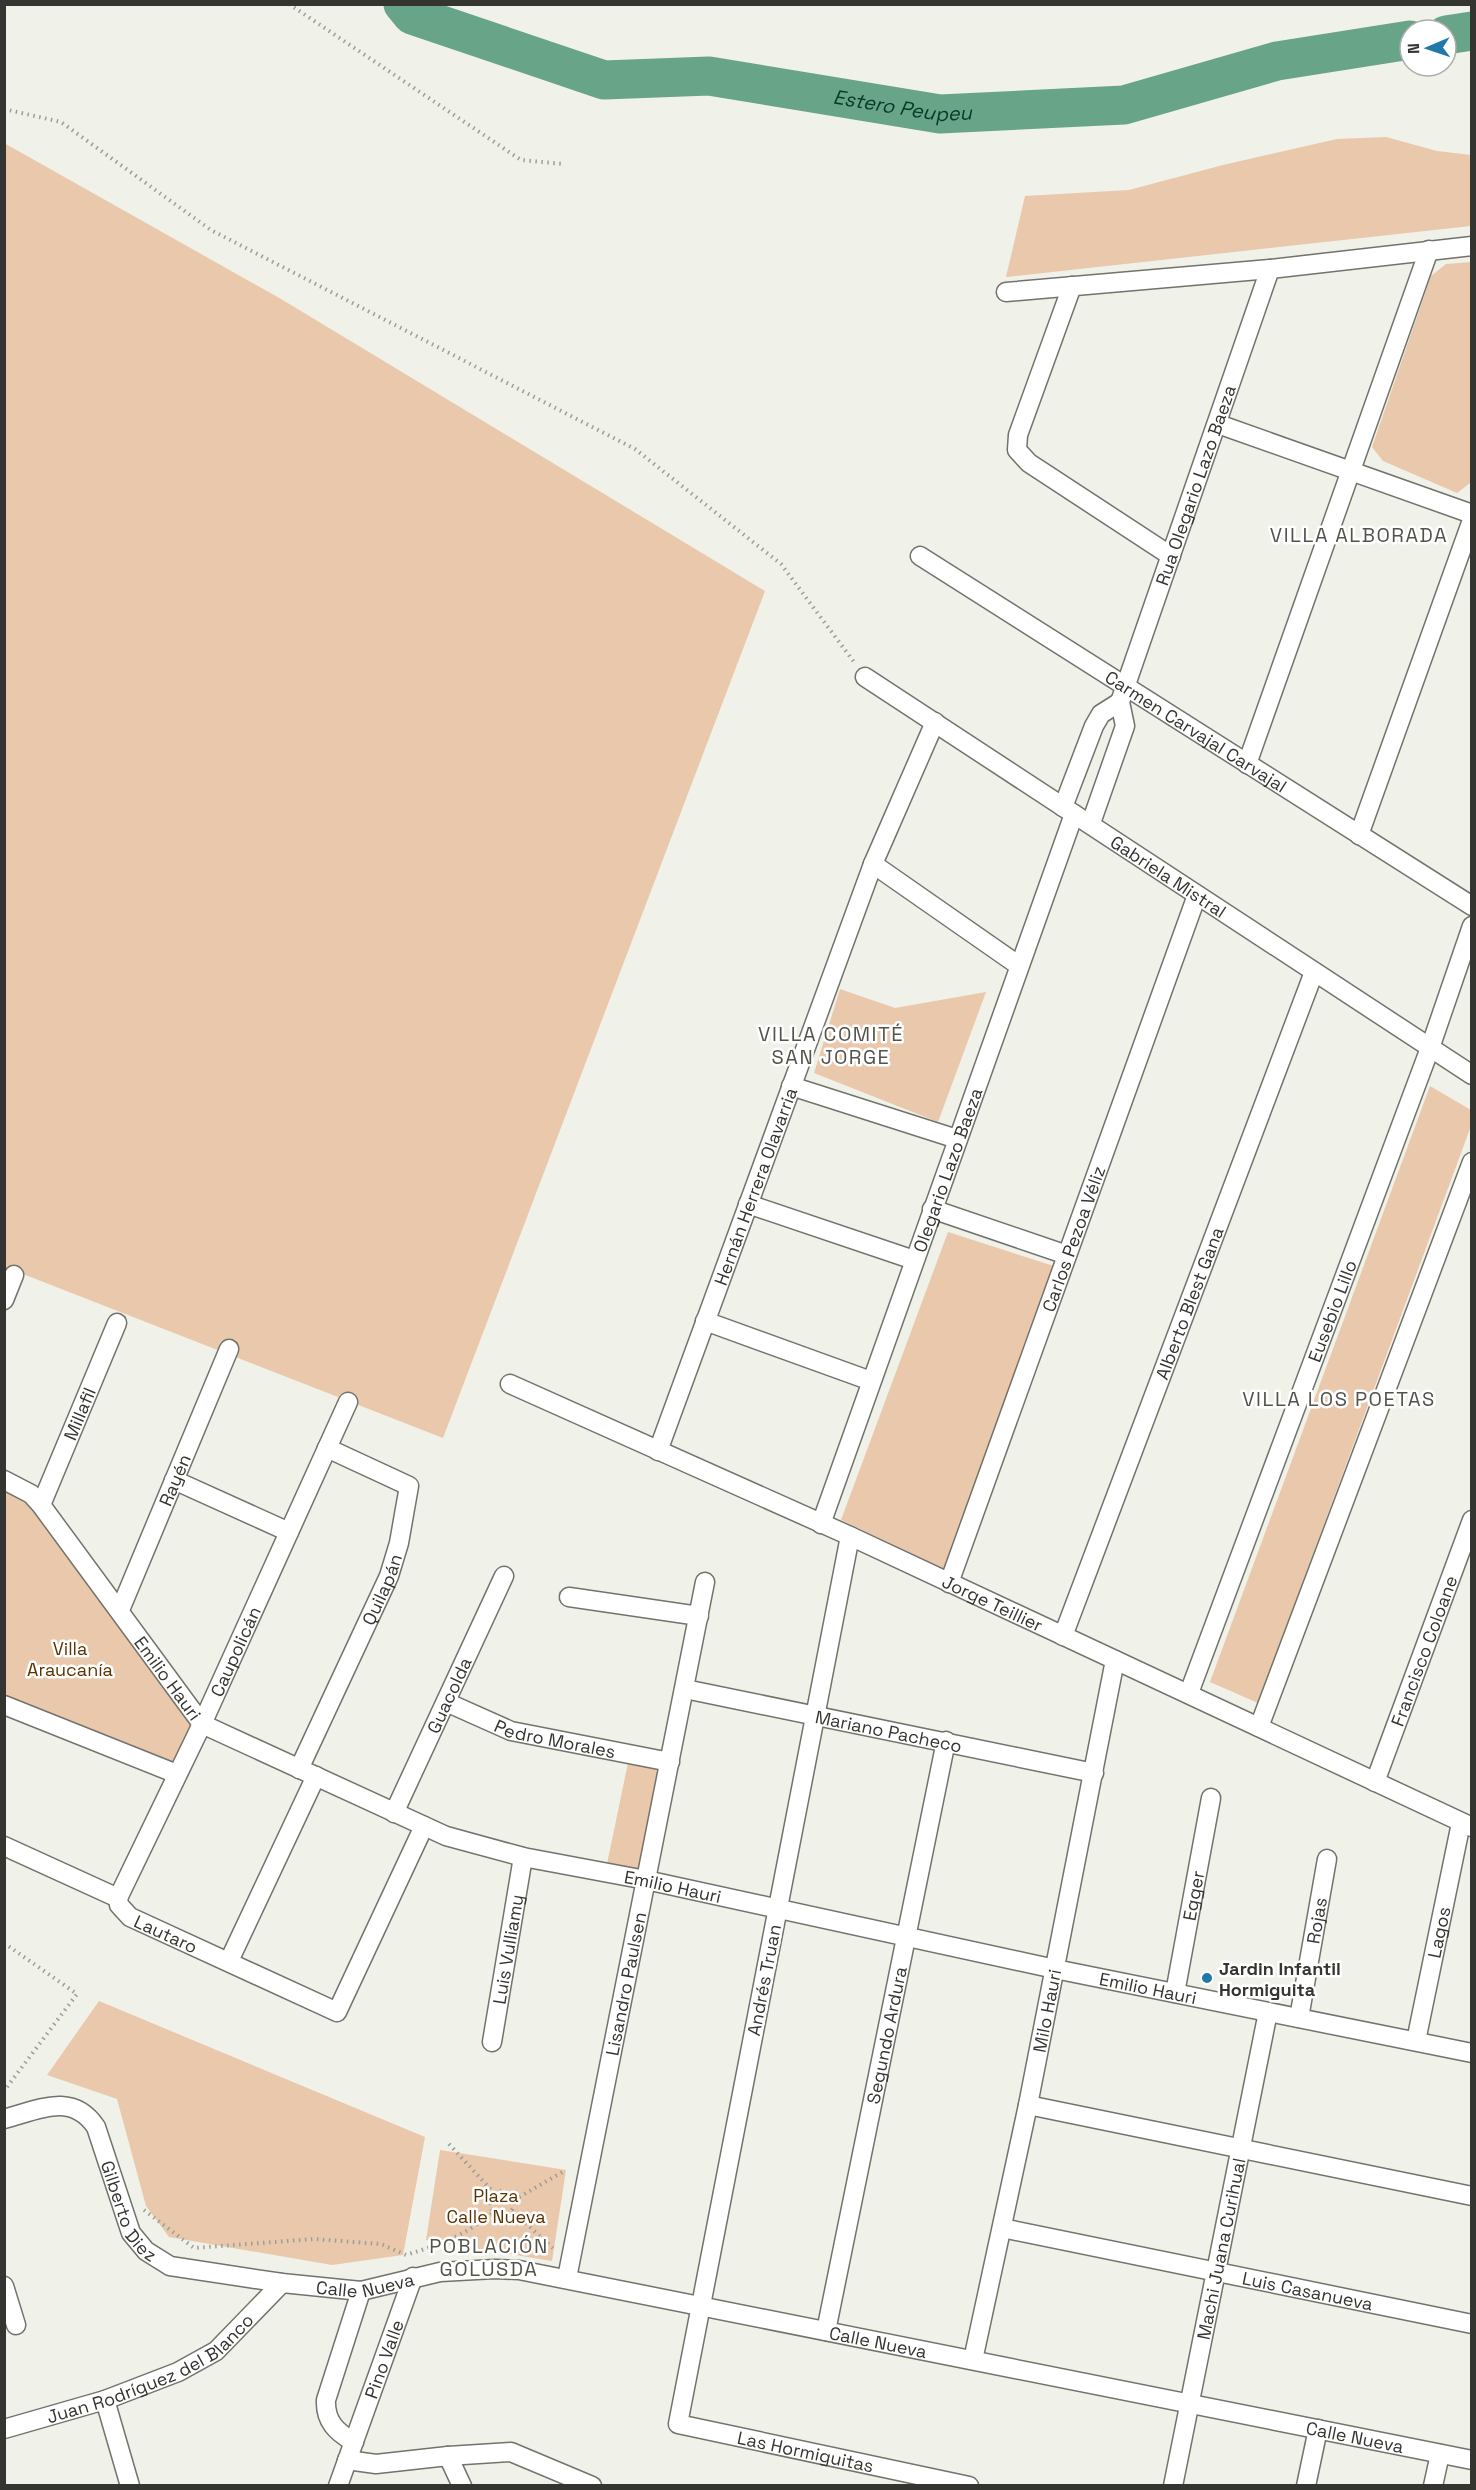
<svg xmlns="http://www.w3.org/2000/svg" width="1476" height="2490" viewBox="0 0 1476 2490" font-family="'Space Grotesk',sans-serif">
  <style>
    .green { fill: #e9c8ac }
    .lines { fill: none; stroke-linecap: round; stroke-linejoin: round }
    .river { stroke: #68a487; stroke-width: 39 }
    .minor-casing { stroke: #72736b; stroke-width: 21 }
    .path { stroke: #9d9e97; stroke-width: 4; stroke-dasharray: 1.5 4.5; stroke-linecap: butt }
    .minor { stroke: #fff; stroke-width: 18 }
    .poi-dot { fill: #2179a8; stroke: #fff; stroke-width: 2 }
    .labels { text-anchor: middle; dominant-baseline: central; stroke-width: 5; stroke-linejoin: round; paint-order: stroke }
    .street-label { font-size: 18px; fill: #343531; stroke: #fff }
    .park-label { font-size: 18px; fill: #5d3200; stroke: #fff }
    .poi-label { font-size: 18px; font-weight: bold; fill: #343531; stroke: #fff; text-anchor: start }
    .water-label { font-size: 20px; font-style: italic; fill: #053a27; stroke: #fff }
    .neighbourhood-label { font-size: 20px; letter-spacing: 1.5px; fill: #52534b; stroke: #fff }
  </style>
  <rect width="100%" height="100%" fill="#f0f1e8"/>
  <!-- green -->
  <g class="green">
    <polygon points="1386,137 1437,151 1471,155 1471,226 1006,277 1025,196 1129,190 1223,165 1337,139"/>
    <polygon points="4,143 281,299 765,591 443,1438 5,1267"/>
    <polygon points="1471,262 1471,478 1470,483 1457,493 1383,461 1372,447 1431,276 1446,264"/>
    <polygon points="840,989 895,1008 986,992 938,1122 814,1073"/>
    <polygon points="1430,1086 1471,1110 1471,1126 1258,1703 1210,1682"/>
    <polygon points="948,1232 1063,1269 946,1570 841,1520"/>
    <polygon points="5,1484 28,1496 198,1724 177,1771 5,1702"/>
    <polygon points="629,1758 662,1765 640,1871 607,1864"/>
    <polygon points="99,2001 425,2137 403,2255 332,2265 169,2237 146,2206 117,2099 47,2075"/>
    <polygon points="440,2150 566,2170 552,2261 426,2240"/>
  </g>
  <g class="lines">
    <!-- river -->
    <g class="river">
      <path id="s1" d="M403 4 412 15 604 80 709 76 940 114 1124 105 1277 61 1410 40"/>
      <polyline points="1446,35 1472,31"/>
    </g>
    <defs>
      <g id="minor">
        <polyline points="1072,286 1018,435 1017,450 1029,463 1171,556"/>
        <polyline points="1006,292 1270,269 1472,246"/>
        <polyline points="1218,424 1472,514"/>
        <path id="s2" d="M920 556 1472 906"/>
        <path id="s3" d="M865 677 1472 1075"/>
        <polyline points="1247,764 1429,250"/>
        <polyline points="1063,807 1094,726 1101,714 1120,702"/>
        <path id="s4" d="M1091 823 1125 726 1120 702 1270 269"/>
        <polyline points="1359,835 1472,520"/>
        <polyline points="873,864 1018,965"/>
        <polyline points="791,1086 957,1139"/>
        <polyline points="748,1204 914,1260"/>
        <polyline points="932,1209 1067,1255"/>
        <polyline points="4,1300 14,1275"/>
        <polyline points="705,1321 871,1381"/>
        <path id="s5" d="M510 1384 850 1536 1472 1827"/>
        <path id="s6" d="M658 1451 873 864 935 722"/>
        <path id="s7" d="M4 1480 31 1494 41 1505 202 1724 446 1836 523 1857 646 1880 1055 1969 1472 2053"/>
        <polyline points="174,1480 289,1532"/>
        <path id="s8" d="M41 1505 117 1323"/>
        <path id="s9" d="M821 1524 1074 814"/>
        <path id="s10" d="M850 1536 678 2424 969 2486"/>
        <path id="s11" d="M949 1583 1197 895"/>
        <polyline points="569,1597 699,1616"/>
        <path id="s12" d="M120 1610 229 1349"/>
        <path id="s13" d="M1063 1636 1314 972"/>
        <path id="s14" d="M685 1689 1094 1773"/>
        <path id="s15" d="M1189 1693 1430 1048 1472 926"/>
        <path id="s16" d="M446 1702 511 1731 670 1762"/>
        <polyline points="4,1705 177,1774"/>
        <polyline points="1259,1727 1472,1162"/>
        <path id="s17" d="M299 1769 389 1576 399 1543 409 1486 327 1448"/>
        <path id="s18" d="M1375 1782 1472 1520"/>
        <path id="s19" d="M394 1813 504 1576"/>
        <polyline points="4,1846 118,1898"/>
        <path id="s20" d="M118 1898 202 1724 348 1402"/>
        <path id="s21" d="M118 1898 119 1905 130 1917 337 2012 424 1826"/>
        <polyline points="229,1961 316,1776"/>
        <path id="s22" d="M1175 1993 1211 1798"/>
        <path id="s23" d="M1299 2018 1327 1859"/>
        <path id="s24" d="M1416 2041 1461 1823"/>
        <path id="s25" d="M492 2042 523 1857"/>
        <polyline points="1028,2105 1472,2196"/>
        <path id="s26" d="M4 2119C38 2110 72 2091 96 2127L131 2233 146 2251 170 2266 282 2283 361 2291 440 2272 495 2269 519 2270 1472 2460"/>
        <path id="s27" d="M1002 2228 1472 2324"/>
        <path id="s28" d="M567 2278 705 1582"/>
        <polyline points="4,2286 16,2325"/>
        <path id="s29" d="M826 2331 946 1741"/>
        <path id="s30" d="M973 2360 1028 2105 1115 1660"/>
        <polyline points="105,2400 130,2486"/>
        <path id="s31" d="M4 2429 105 2400 178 2372 216 2351 282 2283"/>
        <path d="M354 2442C336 2432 325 2421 326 2400L361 2291"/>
        <polyline points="448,2456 462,2486"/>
        <polyline points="347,2460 376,2464 448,2456 511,2452 592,2486"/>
        <path id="s32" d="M338 2486 413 2277"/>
        <path id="s33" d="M1173 2486 1268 2012"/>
        <polyline points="1306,2486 1318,2429"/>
        <polyline points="1433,2486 1440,2454"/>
      </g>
    </defs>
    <!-- minor casing -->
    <use href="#minor" class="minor-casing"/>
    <!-- path -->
    <g class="path">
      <polyline points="289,4 521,160 564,164"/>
      <polyline points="4,109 61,122 211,230 635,449 781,564 854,662"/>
      <polyline points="4,1943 77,1994 4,2091"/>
      <polyline points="449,2144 494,2193"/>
      <circle cx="502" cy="2203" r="12"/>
      <polyline points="514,2200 566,2170"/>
      <path d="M144 2210 194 2248 314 2239 381 2244 406 2255C444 2243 462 2237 494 2212"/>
      <polyline points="512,2211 553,2248"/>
    </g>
    <!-- minor -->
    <use href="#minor" class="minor"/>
  </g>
  <!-- markers -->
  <circle class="poi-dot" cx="1207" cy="1978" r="6"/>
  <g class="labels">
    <!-- street labels -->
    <g class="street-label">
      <text stroke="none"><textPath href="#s4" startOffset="357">Rua Olegario Lazo Baeza</textPath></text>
      <text stroke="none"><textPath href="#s2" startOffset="327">Carmen Carvajal Carvajal</textPath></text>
      <text stroke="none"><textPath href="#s3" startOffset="363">Gabriela Mistral</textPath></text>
      <text stroke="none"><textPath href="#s9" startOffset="376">Olegario Lazo Baeza</textPath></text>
      <text stroke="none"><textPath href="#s6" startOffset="282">Hernán Herrera Olavarria</textPath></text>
      <text stroke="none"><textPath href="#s11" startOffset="366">Carlos Pezoa Véliz</textPath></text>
      <text stroke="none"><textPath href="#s13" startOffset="356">Alberto Blest Gana</textPath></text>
      <text stroke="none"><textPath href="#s15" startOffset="408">Eusebio Lillo</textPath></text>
      <text stroke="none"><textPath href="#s8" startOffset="99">Millafil</textPath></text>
      <text stroke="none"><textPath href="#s12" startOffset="141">Rayén</textPath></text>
      <text stroke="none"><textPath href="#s17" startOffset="198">Quilapán</textPath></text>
      <text stroke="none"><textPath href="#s5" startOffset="530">Jorge Teillier</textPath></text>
      <text stroke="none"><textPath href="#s20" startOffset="273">Caupolicán</textPath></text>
      <text stroke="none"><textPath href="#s18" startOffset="140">Francisco Coloane</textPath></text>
      <text stroke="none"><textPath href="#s7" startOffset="260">Emilio Hauri</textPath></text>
      <text stroke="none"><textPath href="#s19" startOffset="130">Guacolda</textPath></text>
      <text stroke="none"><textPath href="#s14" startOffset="208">Mariano Pacheco</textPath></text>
      <text stroke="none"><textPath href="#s16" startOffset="116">Pedro Morales</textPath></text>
      <text stroke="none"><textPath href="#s7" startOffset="818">Emilio Hauri</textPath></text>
      <text stroke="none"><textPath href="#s22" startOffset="99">Egger</textPath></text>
      <text stroke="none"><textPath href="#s23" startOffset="99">Rojas</textPath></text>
      <text stroke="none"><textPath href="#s24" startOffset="111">Lagos</textPath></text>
      <text stroke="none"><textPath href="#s21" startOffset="63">Lautaro</textPath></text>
      <text stroke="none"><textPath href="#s25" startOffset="94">Luis Vulliamy</textPath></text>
      <text transform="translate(764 1980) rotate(-79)">Andrés Truan</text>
      <text stroke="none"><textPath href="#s28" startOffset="300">Lisandro Paulsen</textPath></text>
      <text stroke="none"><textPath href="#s7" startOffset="1304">Emilio Hauri</textPath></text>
      <text stroke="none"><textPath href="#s30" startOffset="357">Milo Hauri</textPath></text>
      <text stroke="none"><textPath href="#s29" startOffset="302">Segundo Ardura</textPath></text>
      <text stroke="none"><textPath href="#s26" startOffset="192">Gilberto Diez</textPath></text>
      <text stroke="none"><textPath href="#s33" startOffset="242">Machi Juana Curihual</textPath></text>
      <text stroke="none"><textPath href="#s26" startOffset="462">Calle Nueva</textPath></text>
      <text stroke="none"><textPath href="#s27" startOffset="312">Luis Casanueva</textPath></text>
      <text stroke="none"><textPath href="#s26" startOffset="984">Calle Nueva</textPath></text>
      <text stroke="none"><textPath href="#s32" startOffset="135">Pino Valle</textPath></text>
      <text stroke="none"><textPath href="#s31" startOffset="160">Juan Rodríguez del Blanco</textPath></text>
      <text stroke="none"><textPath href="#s26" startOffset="1470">Calle Nueva</textPath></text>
      <text stroke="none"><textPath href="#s10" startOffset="1035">Las Hormiguitas</textPath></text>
    </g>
    <!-- park labels -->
    <g class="park-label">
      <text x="70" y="1648">Villa<tspan x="70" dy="21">Araucanía</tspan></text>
      <text x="496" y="2195">Plaza<tspan x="496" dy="21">Calle Nueva</tspan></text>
    </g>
    <!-- poi labels -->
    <g class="poi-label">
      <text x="1219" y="1968">Jardin Infantil<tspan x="1219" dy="21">Hormiguita</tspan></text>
    </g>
    <!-- water labels -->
    <g class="water-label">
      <text stroke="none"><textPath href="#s1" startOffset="518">Estero Peupeu</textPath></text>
    </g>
    <!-- neighbourhood labels -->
    <g class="neighbourhood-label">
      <text x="1359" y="535">VILLA ALBORADA</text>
      <text x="831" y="1034">VILLA COMITÉ<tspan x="831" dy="23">SAN JORGE</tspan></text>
      <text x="1339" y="1399">VILLA LOS POETAS</text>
      <text x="489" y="2246">POBLACIÓN<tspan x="489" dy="23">GOLUSDA</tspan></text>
    </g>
  </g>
  <!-- border -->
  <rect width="1476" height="2490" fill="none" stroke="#343531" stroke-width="12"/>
  <!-- north arrow -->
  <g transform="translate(1428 48) rotate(268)"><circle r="28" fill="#ffffff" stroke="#aeaead" stroke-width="1.5"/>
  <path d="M0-4.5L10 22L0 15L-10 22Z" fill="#2179a8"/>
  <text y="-9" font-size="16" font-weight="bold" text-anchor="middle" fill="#343531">N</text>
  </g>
</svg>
